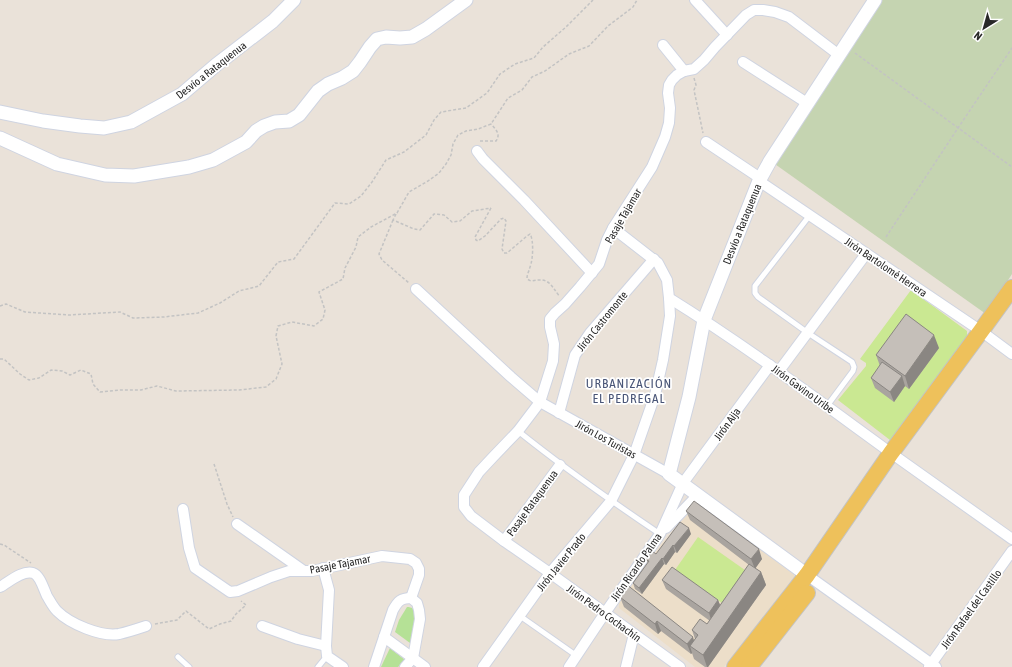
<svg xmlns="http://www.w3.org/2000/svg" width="1012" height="667" viewBox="0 0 1012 667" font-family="'Asap Condensed',sans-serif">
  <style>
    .education { fill: #ecdec9 }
    .green { fill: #b5e196 }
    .cemetery { fill: #c5d4b1 }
    .pitch { fill: #cae892 }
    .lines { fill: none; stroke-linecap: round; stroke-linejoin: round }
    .service-casing { stroke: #cfd4e1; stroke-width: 7 }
    .minor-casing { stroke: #cfd4e1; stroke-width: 12 }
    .tertiary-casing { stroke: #cfd4e1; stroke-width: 15 }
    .primary-casing { stroke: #c3c3c3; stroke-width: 18 }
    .path { stroke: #c3c3c3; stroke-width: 1.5; stroke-dasharray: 3 2; stroke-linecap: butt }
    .service { stroke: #fff; stroke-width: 5 }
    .minor { stroke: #fff; stroke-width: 10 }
    .tertiary { stroke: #fff; stroke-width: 13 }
    .primary { stroke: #eec15b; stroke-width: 16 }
    .wall { fill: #a9a49f }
    .shaded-wall { fill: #8a8682 }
    .building { fill: #c5bfb9; stroke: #8a8682 }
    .labels { text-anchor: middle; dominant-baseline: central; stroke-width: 3.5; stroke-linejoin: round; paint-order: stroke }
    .street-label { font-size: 11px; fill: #282828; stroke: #fff }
    .quarter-label { font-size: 13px; letter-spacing: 1px; fill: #495577; stroke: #fff }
  </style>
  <rect width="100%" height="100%" fill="#eae2d9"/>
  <!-- education -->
  <polygon class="education" points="698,503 794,571 794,578 724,667 695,667 619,608 619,603 664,541"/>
  <!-- green -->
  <g class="green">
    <path d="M407 607C412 607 414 609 416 613L410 643 395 632 399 620Z"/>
    <polygon points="390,648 405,660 398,667 381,667"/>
  </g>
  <!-- cemetery -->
  <polygon class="cemetery" points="879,0 1012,0 1012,274 986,314 772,162"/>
  <!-- pitch -->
  <g class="pitch">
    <polygon points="911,290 967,331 967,337 890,440 838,400 866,366 866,363 860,359"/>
    <polygon points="698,537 752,575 729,608 675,570"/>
  </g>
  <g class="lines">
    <defs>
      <g id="service">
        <polyline points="810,215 755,286 755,293 758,297 808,333 852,362 854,367 853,371 827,406"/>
        <path d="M518 431C564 468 611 501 660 534"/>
        <polyline points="520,616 577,656"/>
        <polyline points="178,657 189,667"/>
        <polyline points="318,667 327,656"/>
      </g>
      <g id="minor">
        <polyline points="695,0 727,35"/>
        <polyline points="663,45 684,71"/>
        <polyline points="743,62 807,103"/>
        <polyline points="706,142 760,178"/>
        <polyline points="477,151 483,159 524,200 592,273"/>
        <polyline points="759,181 981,331 1012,354"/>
        <path d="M613 228 658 263 667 280 669 298C748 347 822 403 898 458 936 485 974 512 1012 539"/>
        <polyline points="416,289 511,377 540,402 669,474"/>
        <polyline points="779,371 866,254"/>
        <polyline points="559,413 575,355 590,333 654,259"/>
        <polyline points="183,509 189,548 195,568 230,592 238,591 271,577 289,571 312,571 382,556 410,559 416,563 419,569 419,575 411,598"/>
        <polyline points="237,524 304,571"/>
        <polyline points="666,528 698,495"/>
        <polyline points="504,541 560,465"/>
        <polyline points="323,568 329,590 326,646 327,656 343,667"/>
        <polyline points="807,575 936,667"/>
        <path d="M0 587C9 582 22 570 33 573 40 575 44 590 47 596 50 601 53 607 57 611 70 624 101 637 119 634 128 632 137 629 146 626"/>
        <polyline points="262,626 298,639 326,646"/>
        <polyline points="384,637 425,667"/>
        <path d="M374 667 393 610C398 601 401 598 411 598L417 603 419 610 420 619 413 658 405 667"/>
        <polyline points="483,667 550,573 611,501 634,455 655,395 663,360 670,316 669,298"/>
        <polyline points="569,667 605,613 660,534 683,483 770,365"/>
        <polyline points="626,667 634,634"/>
        <polyline points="680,667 550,573 504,541 471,516 464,507 464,495 479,472 493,457 518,431 540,402 553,361 554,344 550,327 550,319 555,313 565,304 580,287 599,264 607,240 613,228 652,167 665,137 669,123 670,108 668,93 669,85 672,80 677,75 684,71 694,69 704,60 715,47 746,15 754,10 763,10 775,12 789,17 839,55"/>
        <polyline points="929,667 1012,551"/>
      </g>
      <g id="tertiary">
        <polyline points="0,112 43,121 80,126 104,128 131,122 182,94 216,65 273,21 294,0"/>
        <polyline points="0,138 57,164 105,175 134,176 189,167 213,160 246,142 256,131 264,126 275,122 289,121 299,115 318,91 328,84 342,78 353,71 360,62 370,47 377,39 386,37 400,38 412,37 426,29 466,0"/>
        <polyline points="807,575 669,474 689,397 704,320 759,181 770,161 875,0"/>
      </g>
      <g id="primary">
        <polyline points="735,667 807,575 891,453 981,331 1012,288"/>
        <polyline points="749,667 807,593"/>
      </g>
    </defs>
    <!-- service casing -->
    <use href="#service" class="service-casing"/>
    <!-- minor casing -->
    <use href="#minor" class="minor-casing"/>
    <!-- tertiary casing -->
    <use href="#tertiary" class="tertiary-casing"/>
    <!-- primary casing -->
    <use href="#primary" class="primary-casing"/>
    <!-- path -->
    <g class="path">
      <polyline points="855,53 1012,167"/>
      <polyline points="694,78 696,85 694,90 703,133"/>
      <path d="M480 141H496C501 134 496 130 491 124"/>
      <path d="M491 208 475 237 476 240 478 241 485 236 501 219 504 218 506 221 502 249 504 253H507L527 236 530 234C534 240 533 260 530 267 529 272 527 273 527 279L531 281C549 277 550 284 560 297"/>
      <polyline points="396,214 393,220 414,229 420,230 434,214 444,215 452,222 460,221 472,211 491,208"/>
      <polyline points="393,220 379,254 382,260 409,283"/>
      <polyline points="886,237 958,128 1012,48"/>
      <polyline points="0,306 6,304 25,312 69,315 120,312 133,318 164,317 198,313 220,303 239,291 259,286 278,262 294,259 335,203 349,204 361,196 372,182 386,160 404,152 426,135 434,120 441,112 466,108 487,93 500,74 515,64 534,58 543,47 566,27 593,0"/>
      <polyline points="0,359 4,359 20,374 29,380 39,378 51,370 62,371 70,375 81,370 91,374 93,384 100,392 121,390 141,390 157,386 176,391 239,390 266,387 276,379 282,364 276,336 278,326 292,322 314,326 323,319 325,310 319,292 343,279 345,268 356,247 358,237 371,227 397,213 409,192 428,181 439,173 446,164 451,155 453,144 458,135 466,131 478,129 491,124 508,98 522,90 532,77 545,71 569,54 589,46 608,26 633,7 637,0"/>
      <polyline points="214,464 227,504 233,517"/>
      <polyline points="0,544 4,545 31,563"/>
      <polyline points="155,624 177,620 186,611 209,629 220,624 231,621 236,614 246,605 241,601"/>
    </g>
    <!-- service -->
    <use href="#service" class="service"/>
    <!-- minor -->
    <use href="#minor" class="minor"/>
    <!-- tertiary -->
    <use href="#tertiary" class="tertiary"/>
    <!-- primary -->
    <use href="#primary" class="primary"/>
  </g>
  <!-- wall -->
  <g class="wall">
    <polygon points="939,348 909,389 905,386 894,402 875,388 871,378 880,366 876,355"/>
    <polygon points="686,511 762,559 755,568 761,572 766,585 708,667 705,667 694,659 692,653 691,654 661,631 658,634 624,607 620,597 694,640 695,639 692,630 707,624 710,621 666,589 662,580 718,600 720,605 749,565 690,520"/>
    <polygon points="691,534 677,553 675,552 666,565 664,564 642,594 635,589 633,583 648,563 646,560"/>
  </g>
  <!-- shaded-wall -->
  <g class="shaded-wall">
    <polygon points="934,335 939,348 909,389 905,376"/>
    <polygon points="902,376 905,386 894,402 890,392"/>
    <polygon points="689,528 691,534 677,553 674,546"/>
    <polygon points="673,545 675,552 666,565 663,559"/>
    <polygon points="759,549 762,559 755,569 751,559"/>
    <polygon points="662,558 664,564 642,594 639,588"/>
    <polygon points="761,572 766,585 708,667 707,667 703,655"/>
    <polygon points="718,600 722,610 712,623 709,613"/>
    <polygon points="657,621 661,631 658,634 655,624"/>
    <polygon points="693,637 696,647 690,646 692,653 691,654 687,644"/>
  </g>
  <!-- building -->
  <g class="building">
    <polygon points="906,314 934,335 905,376 876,355"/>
    <polygon points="882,362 902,376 890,392 871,378"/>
    <polygon points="694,501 759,549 751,559 686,511"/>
    <polygon points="680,522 689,528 674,546 673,545 663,559 662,558 639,588 633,583 649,561 646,560 652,551 656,554"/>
    <polygon points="749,564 761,572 703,655 690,646 698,635 692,630 700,619 707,624"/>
    <polygon points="672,567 718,600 709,613 662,580"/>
    <polygon points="626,584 693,637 687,644 657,621 655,624 620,597 620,592"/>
  </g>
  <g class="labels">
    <!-- street labels -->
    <g class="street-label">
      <text transform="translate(211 70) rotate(-38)">Desvío a Rataquenua</text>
      <text transform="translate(623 216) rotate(-60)">Pasaje Tajamar</text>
      <text transform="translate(742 224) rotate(-68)">Desvío a Rataquenua</text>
      <text transform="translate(886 267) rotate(34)">Jirón Bartolomé Herrera</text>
      <text transform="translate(602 321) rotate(-51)">Jirón Castromonte</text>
      <text transform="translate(803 389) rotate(36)">Jirón Gavino Uribe</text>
      <text transform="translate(727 424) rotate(-54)">Jirón Aija</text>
      <text transform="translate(606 439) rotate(29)">Jirón Los Turistas</text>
      <text transform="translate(532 503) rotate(-54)">Pasaje Rataquenua</text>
      <text transform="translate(561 562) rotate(-51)">Jirón Javier Prado</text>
      <text transform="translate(340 564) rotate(-11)">Pasaje Tajamar</text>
      <text transform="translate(636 567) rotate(-55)">Jirón Ricardo Palma</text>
      <text transform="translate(971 609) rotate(-54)">Jirón Rafael del Castillo</text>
      <text transform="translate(604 613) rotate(36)">Jirón Pedro Cochachín</text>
    </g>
    <!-- quarter labels -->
    <g class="quarter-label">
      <text x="629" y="383">URBANIZACIÓN<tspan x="629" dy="15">EL PEDREGAL</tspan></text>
    </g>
  </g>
  <!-- north arrow -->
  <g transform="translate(984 28) rotate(217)" stroke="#ffffff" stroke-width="3" paint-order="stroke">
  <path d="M0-3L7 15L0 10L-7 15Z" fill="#282828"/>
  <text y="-6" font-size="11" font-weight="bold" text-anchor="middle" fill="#282828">N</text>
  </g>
</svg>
